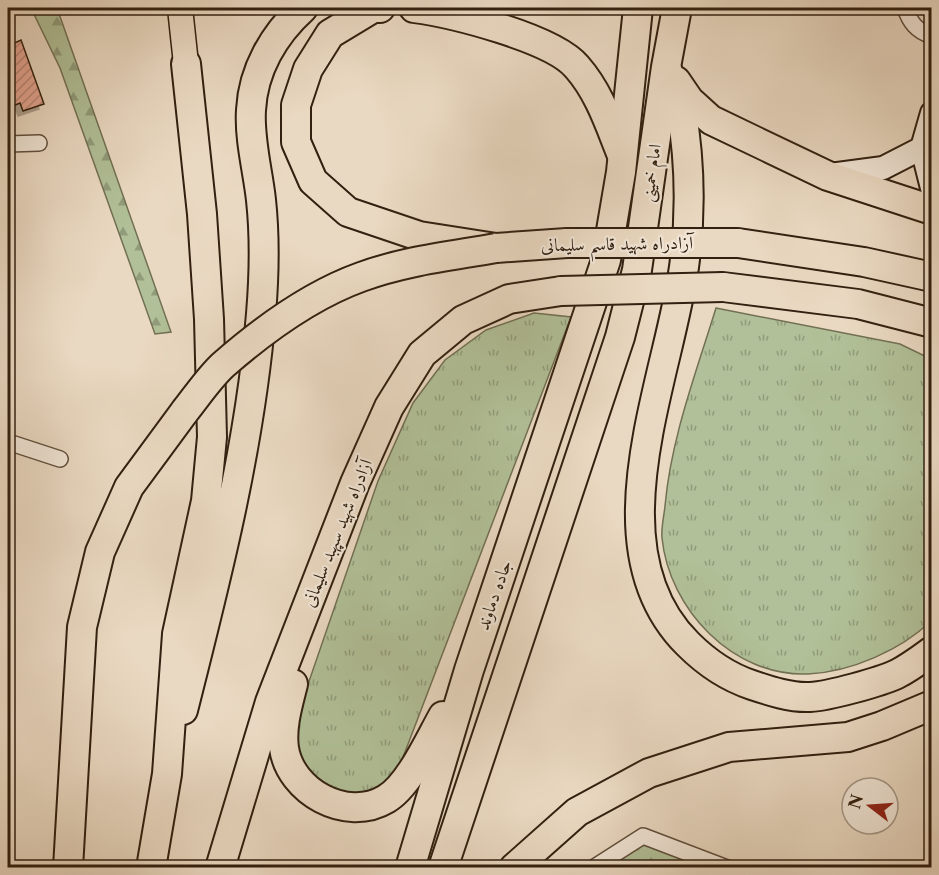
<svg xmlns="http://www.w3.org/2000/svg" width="939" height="875" viewBox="0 0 939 875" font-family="'Libre Caslon Text',Amiri,serif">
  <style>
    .grass { fill: url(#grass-tufts); stroke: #727054; stroke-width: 1.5 }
    .forest { fill: url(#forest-firs); stroke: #727054; stroke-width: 1.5 }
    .building { fill: url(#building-hatch); stroke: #322010; stroke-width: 1.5; filter: url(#shadow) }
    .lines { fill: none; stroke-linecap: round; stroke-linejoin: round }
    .street-casing { stroke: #604e3c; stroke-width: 18 }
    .secondary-casing { stroke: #322010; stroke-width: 26 }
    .primary-casing { stroke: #322010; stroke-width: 27 }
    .highway-casing { stroke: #322010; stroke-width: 32 }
    .street { stroke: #f1e6d7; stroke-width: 15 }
    .secondary { stroke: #f1e6d7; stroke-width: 22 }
    .primary { stroke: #ead9c2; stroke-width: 24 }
    .highway { stroke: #ead9c2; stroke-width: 28 }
    .highway-bridge-casing { stroke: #322010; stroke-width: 32; stroke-linecap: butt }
    .highway-bridge { stroke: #ead9c2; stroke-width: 28 }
    .labels { text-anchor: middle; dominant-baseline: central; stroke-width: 4.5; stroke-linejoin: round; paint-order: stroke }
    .street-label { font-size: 18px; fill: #322010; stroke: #f1e6d7 }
  </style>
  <defs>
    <pattern id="grass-tufts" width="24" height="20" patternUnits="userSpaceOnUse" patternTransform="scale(1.5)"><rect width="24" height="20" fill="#b1c098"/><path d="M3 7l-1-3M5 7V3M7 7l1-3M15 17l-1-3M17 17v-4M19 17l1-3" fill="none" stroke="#919c7b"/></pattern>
    <pattern id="forest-firs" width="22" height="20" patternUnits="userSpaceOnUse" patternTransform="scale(1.5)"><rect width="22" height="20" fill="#b1c098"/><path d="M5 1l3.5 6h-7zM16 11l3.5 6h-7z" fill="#919c7b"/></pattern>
    <pattern id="building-hatch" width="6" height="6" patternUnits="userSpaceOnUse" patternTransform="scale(1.5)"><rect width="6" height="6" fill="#e6a693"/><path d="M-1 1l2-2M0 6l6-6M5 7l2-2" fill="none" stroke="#bb8777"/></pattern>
    <filter id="shadow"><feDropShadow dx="-5" dy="5" stdDeviation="0" flood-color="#0004"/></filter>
  </defs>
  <rect width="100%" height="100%" fill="#ead9c2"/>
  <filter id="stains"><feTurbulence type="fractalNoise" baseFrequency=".00333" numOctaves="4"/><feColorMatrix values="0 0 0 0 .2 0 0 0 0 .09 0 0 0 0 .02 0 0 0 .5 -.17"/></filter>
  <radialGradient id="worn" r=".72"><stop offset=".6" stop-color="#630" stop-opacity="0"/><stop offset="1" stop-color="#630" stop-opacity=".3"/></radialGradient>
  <!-- grass -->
  <g class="grass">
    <path d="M716 308 900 344 931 359V621C901 650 851 672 808 674 733 677 669 609 662 538 661 528 664 516 665 506 671 438 696 373 716 308Z"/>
    <path d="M534 313 571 317 397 773C371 796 341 805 315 777 310 772 301 766 299 760 295 749 296 733 295 722L378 481 413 403 445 360 486 330Z"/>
  </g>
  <!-- forest -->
  <g class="forest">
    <polygon points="31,8 57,8 171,332 155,334 60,68"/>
    <polygon points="643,836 722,868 606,868"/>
  </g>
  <!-- building -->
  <polygon class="building" points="21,40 44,104 23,111 20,103 8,108 8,46"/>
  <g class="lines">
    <defs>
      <g id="street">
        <path d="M905 8C910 22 916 31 932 36"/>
        <polyline points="8,144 39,143"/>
        <polyline points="8,442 60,459"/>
        <polyline points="593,868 643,836 727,868"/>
      </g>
      <g id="secondary">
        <polyline points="922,148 932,113"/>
        <polyline points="830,175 883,168 922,148 932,188"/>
      </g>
      <polyline id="primary" points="180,8 186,64"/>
      <g id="highway">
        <polyline points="380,8 373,8 330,34 308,69 296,105 296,142 313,181 348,212 419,236 496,248 567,243"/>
        <path d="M414 8C452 13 553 38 577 67 599 92 609 123 621 153"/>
        <path d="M667 70C672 82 679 96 681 108 690 160 691 215 684 267 668 381 591 548 688 644 706 662 728 677 752 685 770 691 791 698 810 697 829 696 880 682 897 674 909 668 921 659 932 651"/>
        <polyline points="676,81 689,100 711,120 828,176 932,210"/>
        <polyline points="738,243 864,262 932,277"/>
        <polyline points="723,287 858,304 932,323"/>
        <path d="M293 684C288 704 281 727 284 748 290 791 346 823 386 799 409 786 430 739 443 716"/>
        <path d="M183 710C216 580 250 448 261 314 264 278 265 237 261 200 258 172 249 139 251 110 253 70 274 34 303 8"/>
        <polyline points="68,868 82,627 100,552 129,487 185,411"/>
        <polyline points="151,868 167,774 177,634 206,501 212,437 209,319 202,214 186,64"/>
        <polyline points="220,868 270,702 355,483 389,407 422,354 463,320 509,299 561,291"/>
        <polyline points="410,868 469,670 606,260 621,172 638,8"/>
        <polyline points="443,868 620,337 637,270 666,67 677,8"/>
        <polyline points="514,868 577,812 649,773 729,747 848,737 882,726 932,705"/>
      </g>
    </defs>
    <!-- street casing -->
    <use href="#street" class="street-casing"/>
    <!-- secondary casing -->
    <use href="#secondary" class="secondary-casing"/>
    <!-- primary casing -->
    <use href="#primary" class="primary-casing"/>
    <!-- highway casing -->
    <use href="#highway" class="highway-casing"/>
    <!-- street -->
    <use href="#street" class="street"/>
    <!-- secondary -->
    <use href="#secondary" class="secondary"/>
    <!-- primary -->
    <use href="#primary" class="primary"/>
    <!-- highway -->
    <use href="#highway" class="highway"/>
    <defs>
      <g id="highway-bridge">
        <polyline points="567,243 738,243"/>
        <polyline points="561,291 723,287"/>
        <path d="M185 411C197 396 209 378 223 365 263 330 311 295 361 277 404 261 451 256 496 248"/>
      </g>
    </defs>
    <!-- highway-bridge casing -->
    <use href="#highway-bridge" class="highway-bridge-casing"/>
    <!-- highway-bridge -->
    <use href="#highway-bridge" class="highway-bridge"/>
  </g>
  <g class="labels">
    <!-- street labels -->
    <g class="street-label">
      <text transform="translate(651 173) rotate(-82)">امام خمینی</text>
      <text transform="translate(617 244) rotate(-1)">آزادراه شهید قاسم سلیمانی</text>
      <text transform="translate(337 533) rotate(-68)">آزادراه شهید سپهبد سلیمانی</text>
      <text transform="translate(494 595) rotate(-71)">جاده دماوند</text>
    </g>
  </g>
  <!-- margin -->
  <rect width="939" height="875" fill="none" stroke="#ead9c2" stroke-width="30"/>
  <rect x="9" y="9" width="921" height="857" fill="none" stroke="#322010" stroke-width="3"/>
  <rect x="15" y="15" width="909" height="845" fill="none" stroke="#322010" stroke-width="1.5"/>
  <!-- north arrow -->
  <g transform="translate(870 806) rotate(287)"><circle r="28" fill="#f1e6d7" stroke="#a59787" stroke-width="1.5"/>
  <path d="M0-4.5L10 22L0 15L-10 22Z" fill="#8f2418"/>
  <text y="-9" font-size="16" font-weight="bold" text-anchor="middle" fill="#322010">N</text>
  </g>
  <rect width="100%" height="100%" filter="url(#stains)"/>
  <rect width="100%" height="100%" fill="url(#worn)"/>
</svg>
